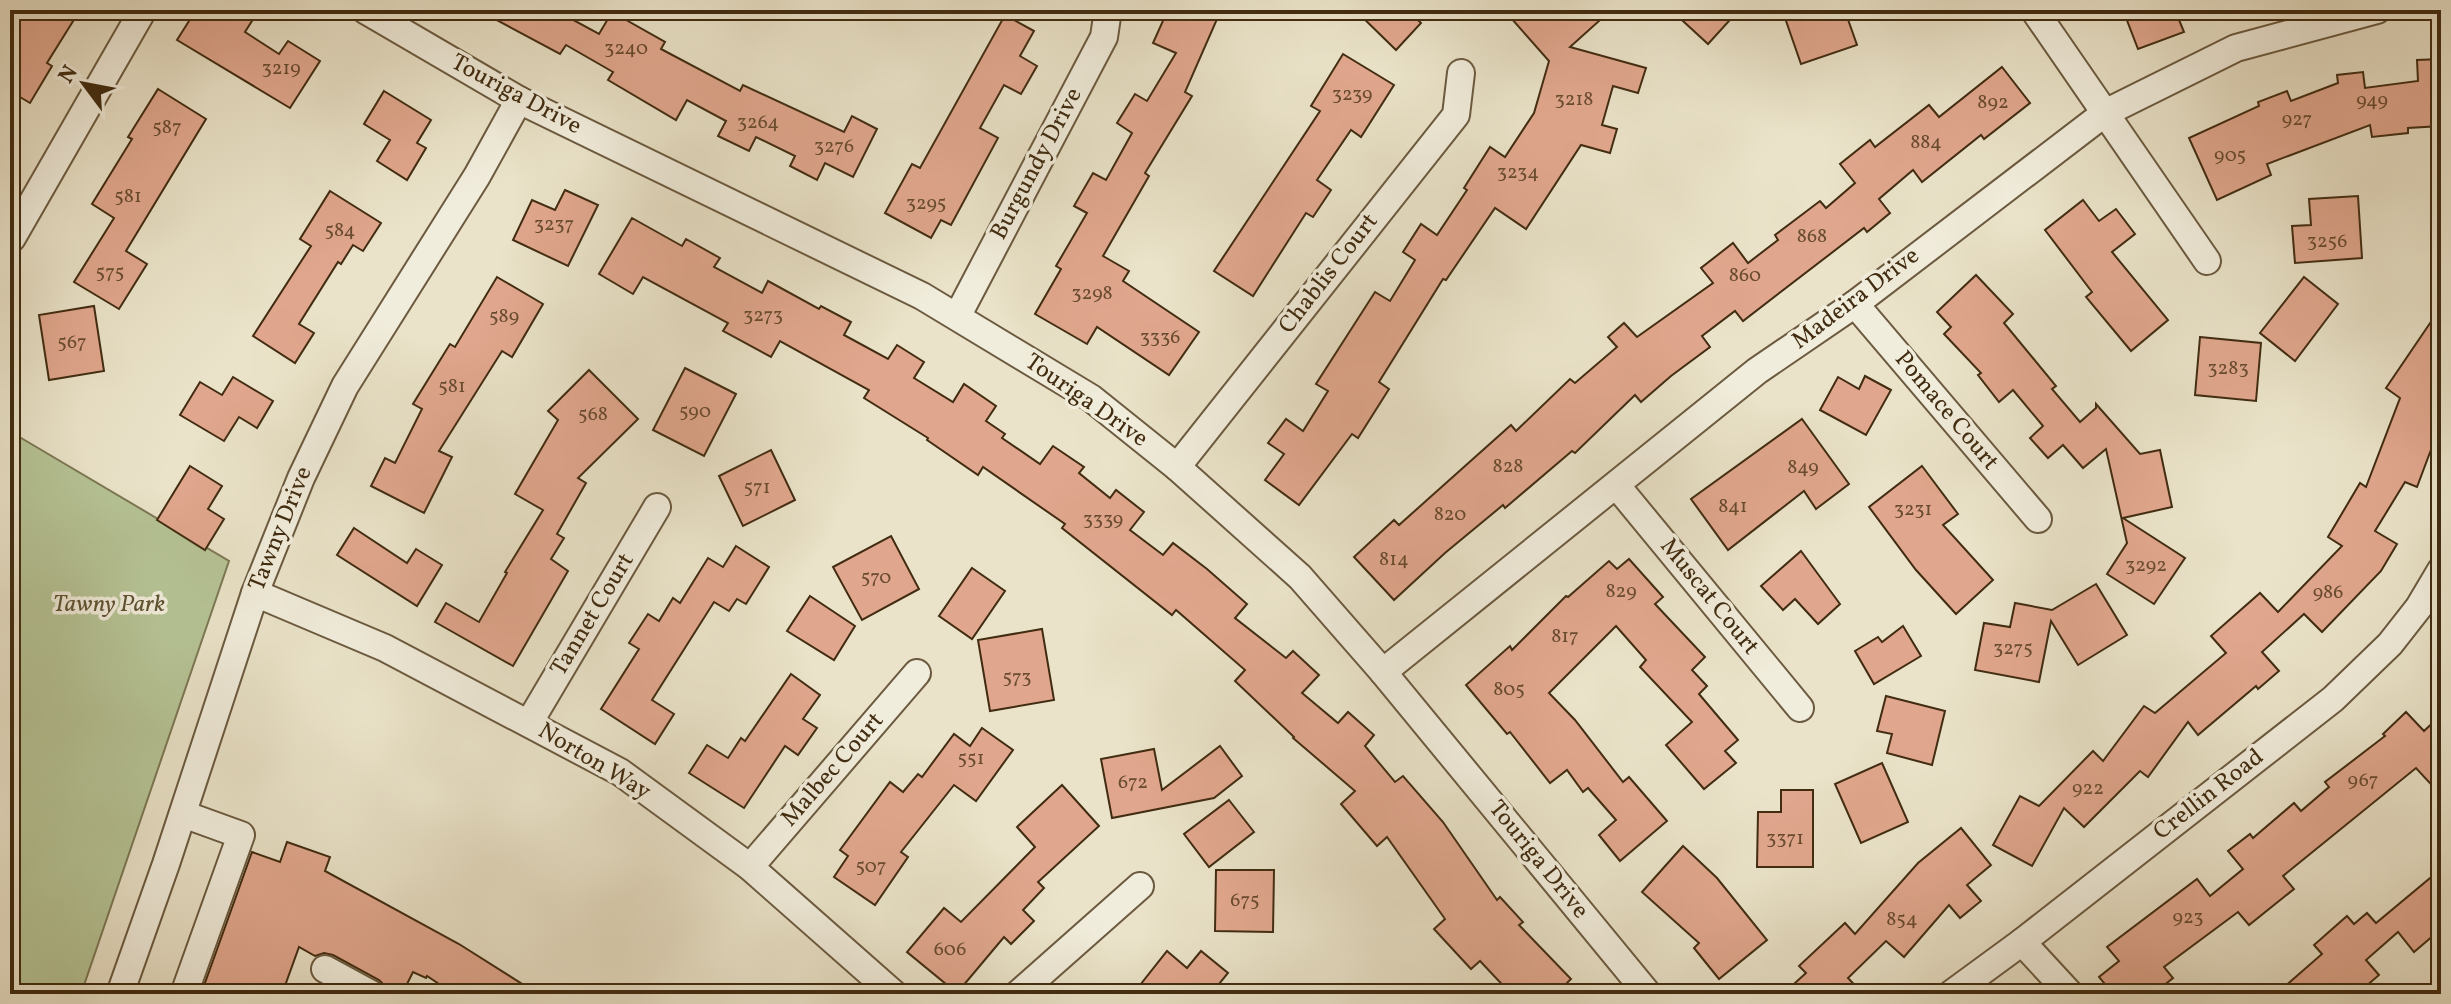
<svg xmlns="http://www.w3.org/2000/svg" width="2451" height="1004" viewBox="0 0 2451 1004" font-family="Vollkorn,serif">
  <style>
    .green { fill: #b6c496; stroke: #7c7854; stroke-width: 2 }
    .building { fill: #e1a78e; stroke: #412c11; stroke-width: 2 }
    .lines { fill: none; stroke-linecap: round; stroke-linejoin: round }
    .minor-casing { stroke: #6b5a3f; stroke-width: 30 }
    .minor { stroke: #f1eddc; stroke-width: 26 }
    .labels { text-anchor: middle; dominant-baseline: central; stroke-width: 7; stroke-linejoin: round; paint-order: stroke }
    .number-label { font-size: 20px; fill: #694b30 }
    .street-label { font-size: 24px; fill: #412c11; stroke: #f1eddc }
    .park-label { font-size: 24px; font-style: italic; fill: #5e5232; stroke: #f1eddc }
  </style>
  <rect width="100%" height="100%" fill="#eae3c9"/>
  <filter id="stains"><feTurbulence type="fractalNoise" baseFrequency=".0025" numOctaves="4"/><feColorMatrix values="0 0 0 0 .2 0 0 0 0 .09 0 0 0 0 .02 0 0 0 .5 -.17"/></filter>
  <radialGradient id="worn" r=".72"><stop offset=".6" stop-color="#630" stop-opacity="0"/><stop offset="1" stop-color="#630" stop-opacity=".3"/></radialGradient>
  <!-- green -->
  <polygon class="green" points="11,432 229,561 81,994 10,994"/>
  <!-- building -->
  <g class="building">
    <polygon points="19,10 80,10 47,63 52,66 30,103 10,91 10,25"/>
    <polygon points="196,10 259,10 245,32 279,54 288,41 320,61 290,108 177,40"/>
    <polygon points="478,10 555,10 599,34 612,12 665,42 661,49 740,91 743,85 844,132 852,116 877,129 853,177 825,163 817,180 790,166 795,156 756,137 749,151 718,136 726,121 687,100 676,120 608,80 613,72 566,45 560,54"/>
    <polygon points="1181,10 1221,10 1185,92 1192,96 1145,173 1149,176 1103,256 1129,271 1123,281 1199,332 1169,375 1097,327 1087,344 1035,314 1061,269 1056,266 1087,213 1074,206 1093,173 1106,180 1132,133 1117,123 1135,94 1147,101 1176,53 1153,43 1166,14 1177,19"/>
    <polygon points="1355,10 1408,10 1421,23 1396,50"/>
    <polygon points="1504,10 1589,10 1599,21 1570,47 1646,68 1638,93 1613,86 1602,125 1617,129 1610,153 1581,145 1526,229 1495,208 1446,280 1443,279 1379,382 1389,389 1358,438 1352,434 1299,505 1265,480 1284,454 1268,443 1286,419 1303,431 1328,391 1316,384 1375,292 1390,301 1415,260 1403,252 1421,224 1437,235 1467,190 1464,188 1490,147 1505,157 1534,113 1549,61"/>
    <polygon points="1671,10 1739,10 1708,44"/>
    <polygon points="1798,10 1819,10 1822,19 1845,11 1857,45 1801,64 1784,15"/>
    <polygon points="2123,10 2175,10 2184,32 2138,49"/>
    <polygon points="1005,15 1034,31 1020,56 1037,66 1021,94 1004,85 980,128 998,138 951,225 941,220 931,238 885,213 912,164 920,168"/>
    <polygon points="1343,54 1394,85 1361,137 1351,130 1317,180 1331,190 1313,217 1306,213 1253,296 1214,271 1320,111 1311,106"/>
    <polygon points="2441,59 2441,126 2408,128 2408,133 2372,137 2370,125 2267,164 2271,175 2217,200 2189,138 2259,106 2258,102 2287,91 2291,101 2338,83 2337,75 2363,72 2365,88 2418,81 2417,60"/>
    <polygon points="2002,67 2030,103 1984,139 1981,135 1922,182 1913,170 1879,199 1890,213 1867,232 1864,228 1743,321 1735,311 1702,336 1710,347 1671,376 1641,402 1635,395 1575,453 1572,451 1505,508 1503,505 1445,553 1394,600 1354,557 1394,520 1399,525 1511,425 1516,431 1570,379 1575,383 1617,347 1608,337 1624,323 1637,337 1713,283 1701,268 1733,243 1748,263 1778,240 1775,235 1820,201 1826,208 1855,183 1840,164 1870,140 1875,147 1929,105 1939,117"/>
    <polygon points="158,89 206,119 126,251 147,264 119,309 74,282 114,218 92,204 132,139 128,137"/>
    <polygon points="384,91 431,120 417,143 426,148 407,180 377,161 390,140 364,124"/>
    <polygon points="565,190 598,205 568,266 513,240 532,200 555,210"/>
    <polygon points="330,191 381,223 363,251 353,245 341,264 338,262 299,324 314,333 295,363 253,336 311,246 300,239"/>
    <polygon points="2358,196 2362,258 2295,263 2292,226 2311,225 2309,199"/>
    <polygon points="2083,200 2099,221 2116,209 2135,234 2112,252 2168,320 2131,351 2086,297 2092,292 2045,230"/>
    <polygon points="632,218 682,246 686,239 720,258 714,267 762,293 768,281 819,309 821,306 851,322 844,335 888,359 897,345 924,362 914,378 953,402 964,384 996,406 986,421 1005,434 1002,438 1040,464 1053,446 1084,467 1079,473 1110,498 1116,490 1144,512 1130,530 1163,555 1173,543 1207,569 1247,604 1235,618 1286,658 1293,651 1319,675 1302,693 1338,723 1348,712 1374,735 1365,746 1395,782 1403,776 1443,822 1497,900 1500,897 1523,922 1519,925 1571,979 1556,994 1511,994 1480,961 1471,969 1434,929 1445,919 1387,837 1377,846 1341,804 1355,791 1293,738 1294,737 1235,681 1245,670 1176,610 1172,615 1062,528 1065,524 983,467 978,475 927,440 928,438 864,398 869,390 780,341 771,357 723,331 728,323 643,277 633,294 599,274"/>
    <polygon points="1976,275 2013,314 2004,323 2056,386 2052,389 2080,422 2096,408 2096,404 2140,454 2160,450 2172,507 2123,518 2185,558 2154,604 2107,574 2127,543 2106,449 2083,468 2063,445 2048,458 2030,438 2043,426 2013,390 1999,402 1978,375 1981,373 1944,334 1951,327 1937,312"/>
    <polygon points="497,277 543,304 512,357 502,351 439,451 452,457 424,513 371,486 385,458 395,463 422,409 413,404 450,344 455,347"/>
    <polygon points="2304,277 2338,304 2295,361 2260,333"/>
    <polygon points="94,306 104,371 49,380 39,315"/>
    <polygon points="2441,307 2441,423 2417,487 2405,482 2375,531 2397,544 2381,571 2322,632 2304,614 2262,652 2279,671 2258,689 2256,686 2198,735 2188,722 2148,777 2140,771 2084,827 2064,808 2032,866 1993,845 2020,796 2039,806 2093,751 2103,761 2144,706 2155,713 2226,653 2211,636 2260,593 2278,612 2342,546 2328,537 2360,483 2366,487 2400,398 2386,388"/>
    <polygon points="2200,337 2261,343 2256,401 2195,395"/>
    <polygon points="685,368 736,394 704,456 653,430"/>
    <polygon points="589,370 638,419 578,478 586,483 557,534 564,538 551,559 568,571 513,666 435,622 446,603 479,622 507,573 505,572 543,510 515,494 558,420 548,411"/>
    <polygon points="1865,376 1891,390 1866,435 1820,410 1838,377 1859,389"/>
    <polygon points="233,377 273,401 257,428 239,417 224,441 180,415 200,382 222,395"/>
    <polygon points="1802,419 1849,484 1816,509 1804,491 1728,550 1691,499"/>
    <polygon points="771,450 795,500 743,526 719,476"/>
    <polygon points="190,466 222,486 208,509 224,519 205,550 157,520"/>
    <polygon points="1922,466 1958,514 1943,525 1993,580 1956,614 1916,570 1869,507"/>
    <polygon points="354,528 407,563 416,549 442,565 417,606 337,555"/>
    <polygon points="891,536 919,589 862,620 833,567"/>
    <polygon points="736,546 769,567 746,604 737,599 729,611 714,602 652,700 674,714 655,744 601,709 639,649 629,643 648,614 659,621 673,598 680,603 708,558 723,567"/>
    <polygon points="1801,551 1840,604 1818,624 1795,599 1783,610 1761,586"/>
    <polygon points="1629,559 1663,597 1655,604 1705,657 1692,670 1707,686 1699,694 1738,740 1725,751 1736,763 1704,789 1666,745 1692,722 1640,667 1646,660 1616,626 1549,693 1575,720 1623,782 1629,777 1667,821 1620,861 1599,835 1616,820 1588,788 1583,792 1567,770 1550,783 1510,732 1507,734 1466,685 1510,646 1512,650 1566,596 1568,597 1609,561 1617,569"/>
    <polygon points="972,568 1005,591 972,639 939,616"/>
    <polygon points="2096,584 2127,635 2078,665 2051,621 2039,682 1975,670 1984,623 2010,627 2015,603 2052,610"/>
    <polygon points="810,596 855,626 834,660 787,631"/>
    <polygon points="1903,626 1921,656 1874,684 1855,651 1878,637 1882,642"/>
    <polygon points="1042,629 1054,700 990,711 978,640"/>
    <polygon points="791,674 820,695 803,719 817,728 798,755 785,746 744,808 689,773 707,745 728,758 741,738 745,741"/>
    <polygon points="1886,696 1945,711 1932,765 1887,753 1892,734 1877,731"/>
    <polygon points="2406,712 2424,731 2441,715 2441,795 2416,768 2283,876 2294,889 2249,925 2238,912 2164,967 2173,978 2153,994 2113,994 2099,977 2119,961 2107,947 2197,879 2210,896 2243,869 2228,851 2250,834 2253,838 2294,803 2301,811 2329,787 2325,782 2385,736 2383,734"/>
    <polygon points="982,728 1013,750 976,801 954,785 901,852 908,857 875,905 834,877 848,856 840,850 890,782 903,792 918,774 922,777 954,734 970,746"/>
    <polygon points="1220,746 1242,776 1214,798 1112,818 1101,759 1154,749 1162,790"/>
    <polygon points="1882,763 1908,822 1861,843 1835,784"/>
    <polygon points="1062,785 1099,826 1038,882 1044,888 1023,910 1034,921 1011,944 1004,937 957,993 907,952 944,908 961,922 1035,847 1017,827"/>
    <polygon points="1781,790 1813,790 1813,867 1757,867 1758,812 1781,812"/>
    <polygon points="1229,800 1254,832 1209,867 1184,834"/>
    <polygon points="1961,828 1991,865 1967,885 1981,901 1960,918 1949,905 1904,957 1886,941 1848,978 1863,994 1783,994 1806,973 1799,966 1845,923 1855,934 1918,863"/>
    <polygon points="287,842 330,857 325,871 459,944 538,994 454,994 427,976 426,978 413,972 402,994 387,994 385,986 379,980 333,955 324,953 315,956 299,947 282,994 201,994 252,852 280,862"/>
    <polygon points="1683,846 1717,878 1767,940 1719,979 1694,948 1699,943 1642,892"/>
    <polygon points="2441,869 2441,929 2414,952 2398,932 2366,960 2379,975 2357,994 2276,994 2322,954 2314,945 2347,916 2354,924 2367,913 2376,923"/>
    <polygon points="1216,870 1274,870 1273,932 1215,931"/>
    <polygon points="1167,951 1187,968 1201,951 1228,973 1211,994 1133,994"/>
  </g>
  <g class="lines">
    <defs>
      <g id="minor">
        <polyline points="365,10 519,100 922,296 1091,398 1177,467 1300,577 1383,672 1648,994"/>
        <polyline points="2034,10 2207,261"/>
        <polyline points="12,238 143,10"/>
        <polyline points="1855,304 2038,519"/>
        <polyline points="958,315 1104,37 1108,10"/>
        <polyline points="1177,467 1456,115 1461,73"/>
        <polyline points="1617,486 1800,708"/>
        <polyline points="255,593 385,648 620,772 750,867 894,994"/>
        <polyline points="1383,672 1757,371 1855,304 2105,113 2236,48 2377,10"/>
        <polyline points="529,723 657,507"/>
        <polyline points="183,814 241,835 184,994"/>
        <polyline points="750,867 917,673"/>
        <polyline points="2022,942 2070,994"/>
        <polyline points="325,969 371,994"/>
        <polyline points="120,994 166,864 255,593 301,478 345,386 477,176 519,100"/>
        <polyline points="1018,994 1140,886"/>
        <polyline points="1951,994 2022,942 2333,699 2390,644 2419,607 2441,570"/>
      </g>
    </defs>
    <!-- minor casing -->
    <use href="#minor" class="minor-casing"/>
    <!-- minor -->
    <use href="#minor" class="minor"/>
  </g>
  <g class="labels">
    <!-- number labels -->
    <g class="number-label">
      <text x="626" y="49">3240</text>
      <text x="281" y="69">3219</text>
      <text x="1352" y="95">3239</text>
      <text x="1574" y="100">3218</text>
      <text x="2372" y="101">949</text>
      <text x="1993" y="103">892</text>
      <text x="2297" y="120">927</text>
      <text x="758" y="123">3264</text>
      <text x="167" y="128">587</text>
      <text x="1926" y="143">884</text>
      <text x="834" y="147">3276</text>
      <text x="2230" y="156">905</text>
      <text x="1518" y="173">3234</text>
      <text x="128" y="197">581</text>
      <text x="926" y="204">3295</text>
      <text x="554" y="225">3237</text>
      <text x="340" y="231">584</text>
      <text x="1812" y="237">868</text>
      <text x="2327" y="242">3256</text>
      <text x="110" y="273">575</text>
      <text x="1745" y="276">860</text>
      <text x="1092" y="294">3298</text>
      <text x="763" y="316">3273</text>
      <text x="504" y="317">589</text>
      <text x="1160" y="338">3336</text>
      <text x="72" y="343">567</text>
      <text x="2228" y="369">3283</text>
      <text x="452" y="387">581</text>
      <text x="695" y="412">590</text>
      <text x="593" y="415">568</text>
      <text x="1508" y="467">828</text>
      <text x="1803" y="468">849</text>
      <text x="757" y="488">571</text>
      <text x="1733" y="507">841</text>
      <text x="1913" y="510">3231</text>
      <text x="1450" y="515">820</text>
      <text x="1103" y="520">3339</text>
      <text x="1394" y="560">814</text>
      <text x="2146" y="566">3292</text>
      <text x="876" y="578">570</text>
      <text x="1621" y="592">829</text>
      <text x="2328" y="593">986</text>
      <text x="1565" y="637">817</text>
      <text x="2013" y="649">3275</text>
      <text x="1017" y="678">573</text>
      <text x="1509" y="690">805</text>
      <text x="971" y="759">551</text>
      <text x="2363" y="781">967</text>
      <text x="1133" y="783">672</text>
      <text x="2088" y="789">922</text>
      <text x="1785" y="839">3371</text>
      <text x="871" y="867">507</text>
      <text x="1245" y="901">675</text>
      <text x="2188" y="918">923</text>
      <text x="1902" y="920">854</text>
      <text x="950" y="950">606</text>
    </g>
    <!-- street labels -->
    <g class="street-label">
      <text transform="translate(516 95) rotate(28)">Touriga Drive</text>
      <text transform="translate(1037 164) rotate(-62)">Burgundy Drive</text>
      <text transform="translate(1329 274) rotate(-52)">Chablis Court</text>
      <text transform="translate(1856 299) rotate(-37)">Madeira Drive</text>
      <text transform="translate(1086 401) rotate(35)">Touriga Drive</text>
      <text transform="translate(1946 411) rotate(50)">Pomace Court</text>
      <text transform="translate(281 529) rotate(-68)">Tawny Drive</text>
      <text transform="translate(1709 597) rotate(51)">Muscat Court</text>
      <text transform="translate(593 615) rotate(-59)">Tannet Court</text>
      <text transform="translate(594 762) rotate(31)">Norton Way</text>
      <text transform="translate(833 770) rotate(-49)">Malbec Court</text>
      <text transform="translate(2209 795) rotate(-38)">Crellin Road</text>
      <text transform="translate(1538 860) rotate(51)">Touriga Drive</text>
    </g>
    <!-- park labels -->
    <g class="park-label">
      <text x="109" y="605">Tawny Park</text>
    </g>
  </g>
  <!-- margin -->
  <rect width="2451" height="1004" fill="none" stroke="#eae3c9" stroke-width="40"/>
  <rect x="12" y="12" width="2427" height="980" fill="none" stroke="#412c11" stroke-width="4"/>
  <rect x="20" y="20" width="2411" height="964" fill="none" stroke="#412c11" stroke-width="2"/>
  <!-- north arrow -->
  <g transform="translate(84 84) rotate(302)" stroke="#f1eddc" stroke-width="6" paint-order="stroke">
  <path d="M0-6L14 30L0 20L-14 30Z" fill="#412c11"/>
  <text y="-12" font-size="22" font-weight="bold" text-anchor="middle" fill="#412c11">N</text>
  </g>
  <rect width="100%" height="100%" filter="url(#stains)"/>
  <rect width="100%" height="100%" fill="url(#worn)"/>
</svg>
